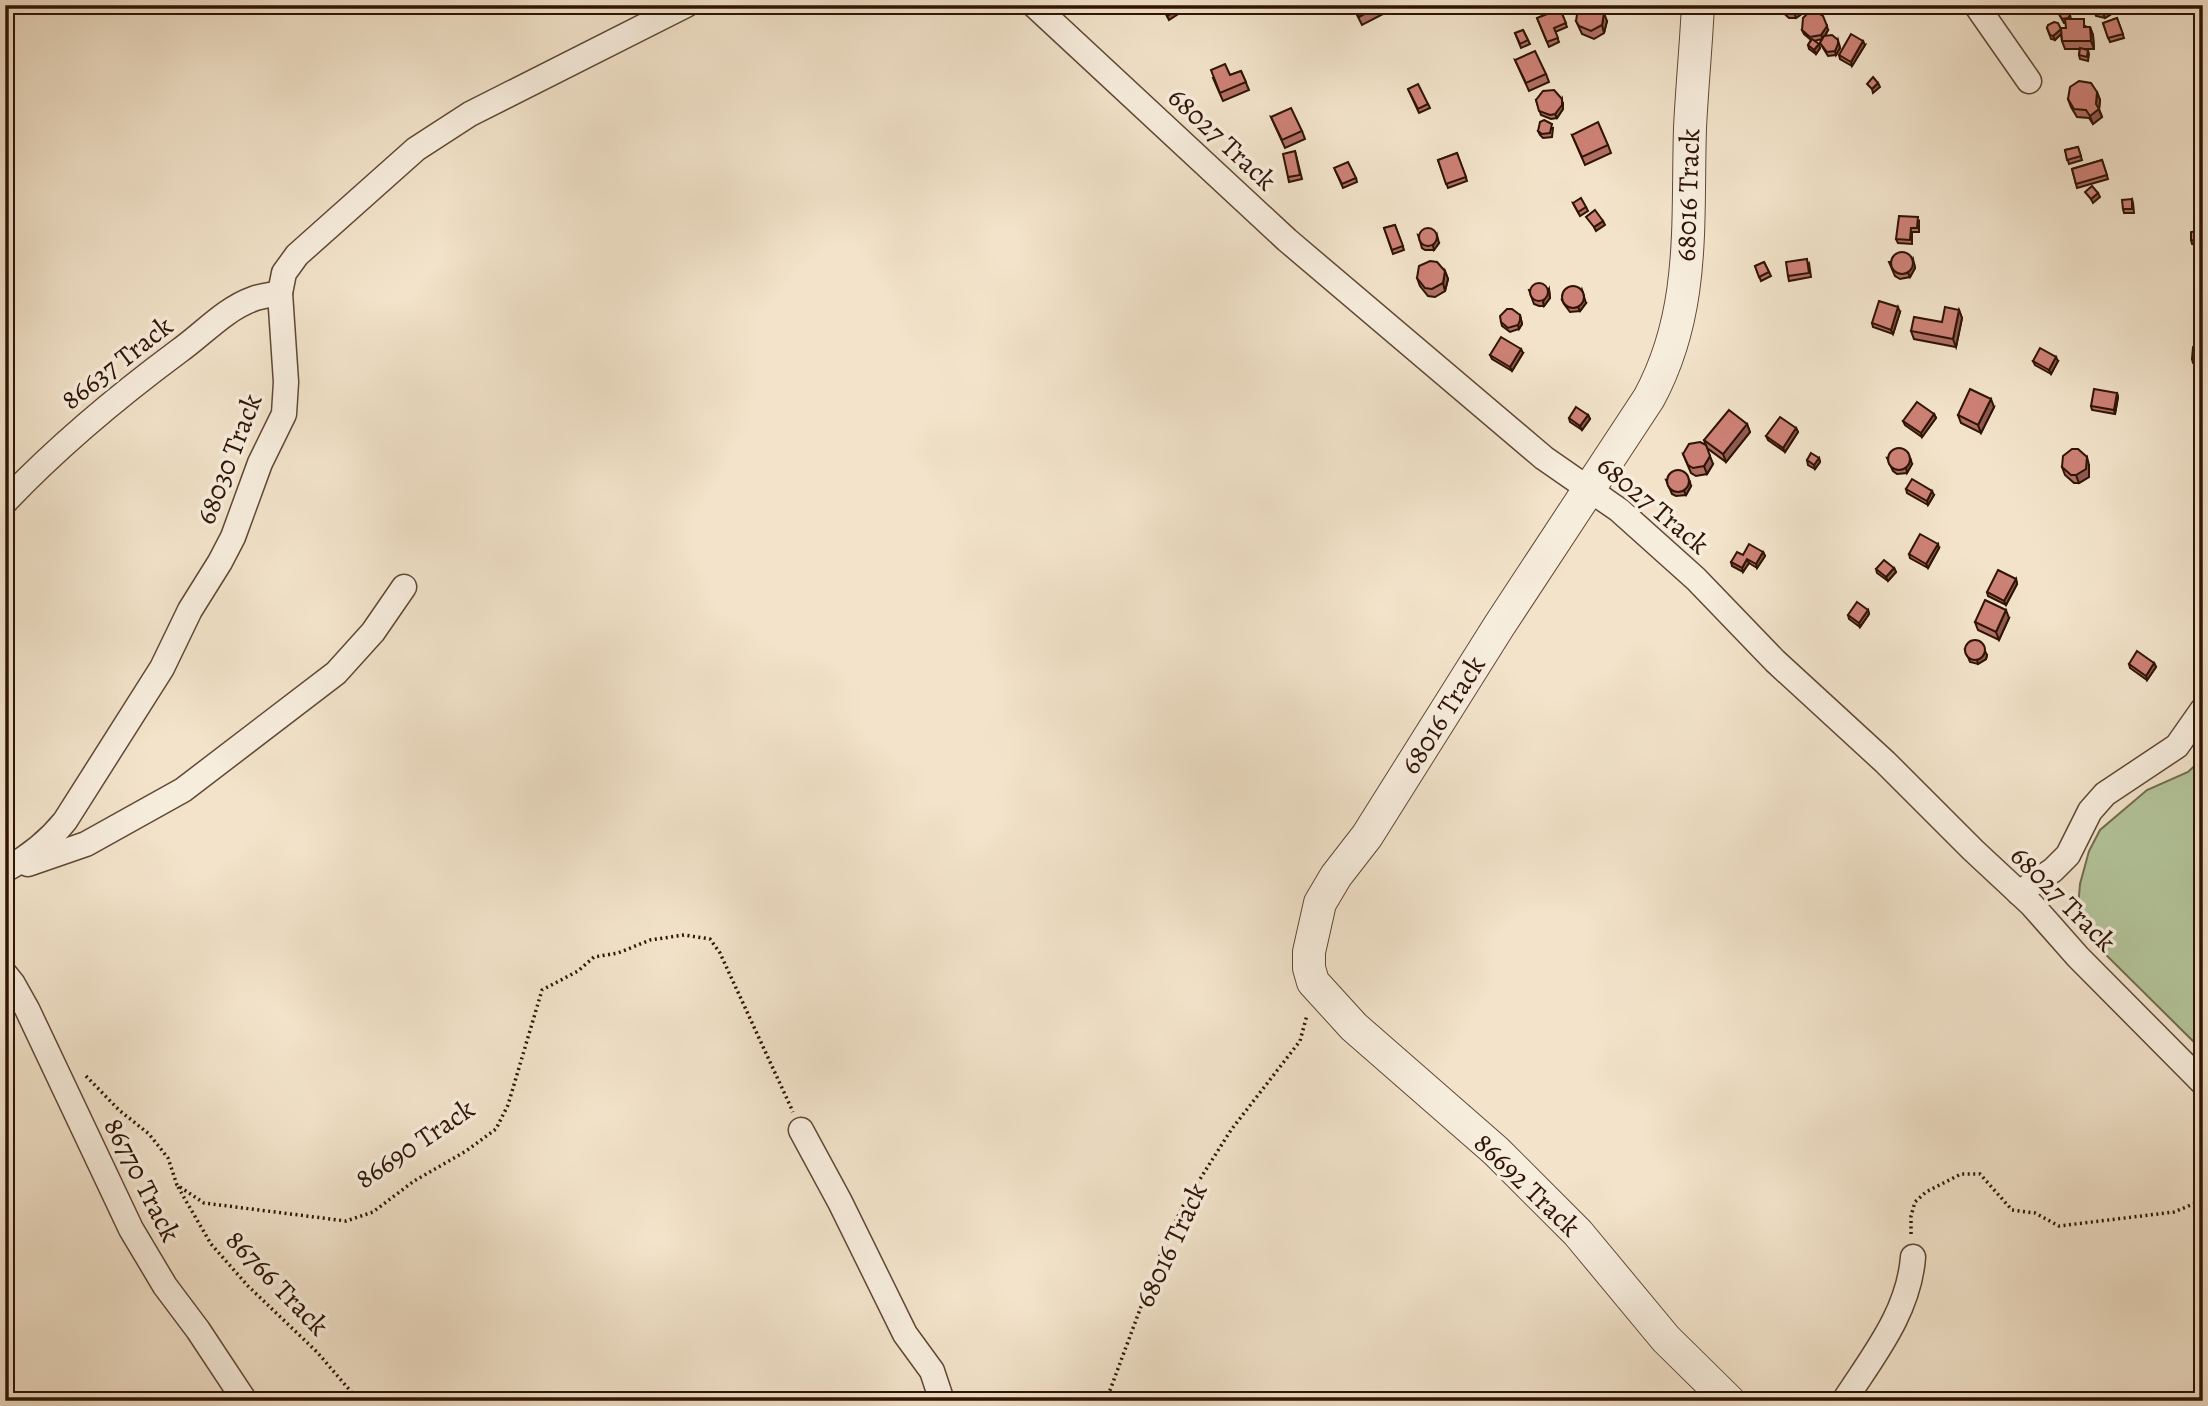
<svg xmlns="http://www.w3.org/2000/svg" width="2208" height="1406" viewBox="0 0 2208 1406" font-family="Alegreya,serif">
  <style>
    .green { fill: #b4c59b; stroke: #726c50; stroke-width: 2 }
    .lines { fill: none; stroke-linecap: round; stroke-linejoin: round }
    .minor-casing { stroke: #604836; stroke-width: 27 }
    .tertiary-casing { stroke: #604836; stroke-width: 34 }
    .path { stroke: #2f1405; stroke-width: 3.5; stroke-dasharray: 2 3.5; stroke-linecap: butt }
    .minor { stroke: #f7eddd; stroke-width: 24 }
    .tertiary { stroke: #f7eddd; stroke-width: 32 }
    .wall { fill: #b06f65; stroke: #2f1405; stroke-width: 2 }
    .shaded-wall { fill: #905a53; stroke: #2f1405; stroke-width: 2 }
    .building { fill: #cd8176; stroke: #2f1405; stroke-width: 2 }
    .labels { text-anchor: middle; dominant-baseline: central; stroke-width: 7; stroke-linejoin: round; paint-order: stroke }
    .street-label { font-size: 28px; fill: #2f1405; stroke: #f7eddd }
  </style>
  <rect width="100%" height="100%" fill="#f2e3ca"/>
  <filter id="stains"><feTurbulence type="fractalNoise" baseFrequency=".00286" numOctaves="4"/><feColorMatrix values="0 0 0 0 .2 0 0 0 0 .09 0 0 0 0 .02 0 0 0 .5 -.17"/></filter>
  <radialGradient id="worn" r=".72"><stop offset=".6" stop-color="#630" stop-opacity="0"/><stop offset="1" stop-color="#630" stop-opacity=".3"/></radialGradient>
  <!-- green -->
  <polygon class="green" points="2203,758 2203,1051 2089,938 2078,907 2080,884 2089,851 2100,830 2147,790 2188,772"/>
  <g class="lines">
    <defs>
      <g id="minor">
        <polyline points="1034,5 1287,240 1544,458 1619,510 1696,579 1775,661 1885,762 1973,850 2032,905 2078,957 2203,1083"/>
        <polyline points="1976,5 2029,81"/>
        <path d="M5 502C58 446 117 397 179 351 203 334 225 309 253 299 261 296 271 295 280 293"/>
        <polyline points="28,864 86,844 183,790 336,673 373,632 404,587"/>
        <path d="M5 870C29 857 48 842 65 821L162 668 190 610 220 562 233 537 260 463 284 414 286 382 280 293 284 273 297 255 416 149 470 114 686 5"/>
        <polyline points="2019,893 2053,870 2068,855 2090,811 2105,794 2177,746 2203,709"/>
        <polyline points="5,974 13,984 27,1009 131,1229 165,1286 198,1330 245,1401"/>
        <polyline points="801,1130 840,1202 905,1334 932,1371 942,1401"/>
        <path d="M1844 1401C1873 1356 1909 1312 1913 1257"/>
      </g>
      <path id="tertiary" d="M1698 5C1696 46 1692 87 1690 128 1687 223 1696 311 1649 398L1499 626 1367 836 1336 876 1320 903 1309 952V968L1313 982 1354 1027 1496 1151 1578 1233 1666 1339 1729 1401"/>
    </defs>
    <!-- minor casing -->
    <use href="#minor" class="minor-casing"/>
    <!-- tertiary casing -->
    <use href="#tertiary" class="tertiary-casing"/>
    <!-- path -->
    <g class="path">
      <polyline points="86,1076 119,1110 149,1134 168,1158 177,1185 204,1203 346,1221 373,1212 414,1181 466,1151 496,1129 508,1105 542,990 578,971 594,957 618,953 650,940 684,935 710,939 720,953 793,1112"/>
      <polyline points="178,1187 211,1244 248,1286 317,1352 359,1401"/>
      <polyline points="1911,1234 1911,1216 1915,1202 1926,1192 1961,1174 1980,1174 2012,1210 2035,1213 2059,1226 2174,1212 2203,1200"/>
      <polyline points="1106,1401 1162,1250 1183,1206 1231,1130 1300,1041 1307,1015"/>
    </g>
    <!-- minor -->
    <use href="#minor" class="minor"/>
    <!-- tertiary -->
    <use href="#tertiary" class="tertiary"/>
  </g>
  <!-- wall -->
  <g class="wall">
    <polygon points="1352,5 1382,5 1385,13 1362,25"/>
    <polygon points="1778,5 1807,5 1806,11 1796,18 1789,18 1779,9"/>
    <polygon points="2045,5 2066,5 2064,9 2051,11"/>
    <polygon points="2092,5 2113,13 2105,18 2096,16"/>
    <polygon points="1560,9 1567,27 1555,32 1559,42 1549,47 1537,18"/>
    <polygon points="2059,14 2070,15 2071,19 2087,27 2090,27 2093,35 2094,49 2083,49 2088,50 2089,54 2088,61 2080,59 2079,55 2080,49 2065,49 2062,41 2061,34 2055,40 2051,39 2047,28 2061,30 2066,28 2066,23 2064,23"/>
    <polygon points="2117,18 2124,38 2110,42 2103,23"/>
    <polygon points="1576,21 1607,21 1604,33 1594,39 1582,34"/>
    <polygon points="1523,30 1530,44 1521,48 1515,33"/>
    <polygon points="1802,30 1828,30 1825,36 1839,44 1840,48 1836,55 1828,56 1820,43 1822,39 1814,41 1820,48 1816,54 1809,49 1808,45 1811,40 1804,34"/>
    <polygon points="1865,45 1852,66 1840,59 1839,55"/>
    <polygon points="1515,60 1546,74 1549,82 1529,91"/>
    <polygon points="1241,71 1249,90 1223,101 1213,78 1230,75"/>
    <polygon points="1408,89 1428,104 1430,108 1419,113"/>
    <polygon points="2097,92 2100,100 2099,109 2102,117 2093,124 2089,118 2077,117 2071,107 2068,99"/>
    <polygon points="1536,100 1563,103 1563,109 1557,118 1551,119 1541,115"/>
    <polygon points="1271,117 1302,131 1305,139 1285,148"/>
    <polygon points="1553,128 1552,137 1543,138 1540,135 1538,131"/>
    <polygon points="1572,135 1608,145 1611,153 1585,165"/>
    <polygon points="2078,147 2082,160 2069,164 2065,150"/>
    <polygon points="1457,153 1467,181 1448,188 1438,160"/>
    <polygon points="1296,155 1302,179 1289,182 1288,177"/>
    <polygon points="2102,160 2108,179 2077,188 2072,169"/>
    <polygon points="1336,172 1356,178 1357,182 1343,188"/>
    <polygon points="2132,199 2133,203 2134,213 2124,213 2123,209"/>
    <polygon points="1573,203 1586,207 1588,211 1580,216"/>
    <polygon points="1919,221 1919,232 1912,232 1912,244 1898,243 1896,239"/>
    <polygon points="1395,225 1404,250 1393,254 1384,228"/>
    <polygon points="2201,233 2202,237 2202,244 2199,246 2192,244 2191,240"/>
    <polygon points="1418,235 1439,243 1434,250 1425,250 1422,248"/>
    <polygon points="1764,262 1771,276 1761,281 1755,266"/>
    <polygon points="1889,262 1914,263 1915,268 1910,277 1900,279 1895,276"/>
    <polygon points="1809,263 1811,277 1789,281 1788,276"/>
    <polygon points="1445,271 1448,279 1445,291 1435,297 1428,296 1420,286 1417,278"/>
    <polygon points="1549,289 1550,298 1544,306 1539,306 1534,304 1529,290"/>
    <polygon points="1562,300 1586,303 1580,311 1570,312 1564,304"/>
    <polygon points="1959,310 1962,318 1956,347 1914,339 1911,331 1942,322"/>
    <polygon points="1900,312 1893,334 1873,327 1872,323"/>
    <polygon points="1520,315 1522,324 1519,329 1510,332 1502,326 1501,322"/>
    <polygon points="2203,342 2203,370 2202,370 2193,363 2192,359"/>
    <polygon points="1523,353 1512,371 1492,359 1490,355"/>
    <polygon points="2033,361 2058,361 2051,374 2035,365"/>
    <polygon points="2117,393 2118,397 2115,414 2092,410 2091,406"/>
    <polygon points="1994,407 1981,433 1961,423 1958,415"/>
    <polygon points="1934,414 1936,418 1922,437 1905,425 1903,421"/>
    <polygon points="1588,415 1590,419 1582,430 1570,422 1569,418"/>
    <polygon points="1747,424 1750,432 1726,462 1707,448 1704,440"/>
    <polygon points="1796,428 1798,432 1785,452 1768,440 1766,436"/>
    <polygon points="1683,454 1713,464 1707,474 1696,476 1691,473"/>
    <polygon points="1819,458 1820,462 1815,469 1808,465 1807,460"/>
    <polygon points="1887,458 1912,464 1907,473 1897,474 1893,471"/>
    <polygon points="2089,465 2089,477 2079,483 2074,483 2065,475 2062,467"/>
    <polygon points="1666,480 1691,486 1686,495 1676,496 1672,494"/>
    <polygon points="1906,489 1934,495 1928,505 1907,493"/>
    <polygon points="1939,548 1928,568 1910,558 1909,554"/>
    <polygon points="1763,552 1765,556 1757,568 1749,563 1743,572 1732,566 1731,562"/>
    <polygon points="1894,568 1896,572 1888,581 1877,573 1876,569"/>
    <polygon points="2016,579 2017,584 2006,605 1988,596 1987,592"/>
    <polygon points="1868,610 1869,614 1860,627 1849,619 1848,615"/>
    <polygon points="2009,618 1999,640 1978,630 1975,622"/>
    <polygon points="1965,650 1987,655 1986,659 1978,664 1970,662"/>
    <polygon points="2154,663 2156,667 2147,680 2130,668 2129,664"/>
  </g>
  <!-- shaded-wall -->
  <g class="shaded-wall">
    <polygon points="1799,5 1807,5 1806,11 1796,18 1793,10"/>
    <polygon points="2111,5 2113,5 2113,13 2105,18 2103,14"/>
    <polygon points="1181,7 1183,11 1169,20 1167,16"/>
    <polygon points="1604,13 1607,21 1604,33 1602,25"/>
    <polygon points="1827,26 1828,30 1823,39 1821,35"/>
    <polygon points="2090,27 2093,35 2094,49 2091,41"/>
    <polygon points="2061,29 2062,33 2055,40 2053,36"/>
    <polygon points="1838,40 1840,48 1836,55 1835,51"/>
    <polygon points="1863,41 1865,45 1852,66 1851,62"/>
    <polygon points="1819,44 1820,48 1816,54 1814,50"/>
    <polygon points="1878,83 1880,87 1873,93 1872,89"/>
    <polygon points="2097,92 2100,100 2099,110 2102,117 2093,124 2090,116 2096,104"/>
    <polygon points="1562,99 1563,109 1557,118 1555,114"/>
    <polygon points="2098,193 2100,197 2093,203 2091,199"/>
    <polygon points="1603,221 1605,225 1596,231 1594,227"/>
    <polygon points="1437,235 1439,243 1434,250 1433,246"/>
    <polygon points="1913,259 1915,268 1910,277 1908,273"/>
    <polygon points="1445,271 1448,279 1445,291 1443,283"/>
    <polygon points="1549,289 1550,298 1544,306 1543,302"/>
    <polygon points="1582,290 1586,303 1580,311 1578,307"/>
    <polygon points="1898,307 1900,312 1893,334 1891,330"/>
    <polygon points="1959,310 1962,318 1956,347 1953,339"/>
    <polygon points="1520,315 1522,324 1519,329 1518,325"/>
    <polygon points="1521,349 1523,353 1512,371 1510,367"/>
    <polygon points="2056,357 2058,361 2051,374 2049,370"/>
    <polygon points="2117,393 2118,397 2115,414 2114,410"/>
    <polygon points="1991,399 1994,407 1981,433 1978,425"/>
    <polygon points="1934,414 1936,418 1922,437 1921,433"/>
    <polygon points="1588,415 1590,419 1582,430 1580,426"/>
    <polygon points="1747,424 1750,432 1726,462 1723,454"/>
    <polygon points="1796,428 1798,432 1785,452 1783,448"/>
    <polygon points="1710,456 1713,464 1707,474 1704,466"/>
    <polygon points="2087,457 2089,465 2089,477 2079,483 2076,475"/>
    <polygon points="1819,458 1820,462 1815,469 1814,465"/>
    <polygon points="1911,460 1912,464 1907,473 1906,468"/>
    <polygon points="1690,482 1691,486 1686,495 1684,491"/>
    <polygon points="1932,491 1934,495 1928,505 1927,501"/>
    <polygon points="1938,544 1939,548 1928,568 1926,564"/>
    <polygon points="1763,552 1765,556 1757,568 1756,564"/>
    <polygon points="1747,559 1749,563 1743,572 1742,568"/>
    <polygon points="1894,568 1896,572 1888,581 1886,577"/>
    <polygon points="2016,579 2017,584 2006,605 2004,601"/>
    <polygon points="1868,610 1869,614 1860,627 1859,623"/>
    <polygon points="2006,610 2009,618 1999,640 1996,632"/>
    <polygon points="1985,651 1987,655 1986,659 1978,664 1977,660"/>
    <polygon points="2154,663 2156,667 2147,680 2146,676"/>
  </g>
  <!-- building -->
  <g class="building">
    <polygon points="1180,5 1181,7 1167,16 1161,6"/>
    <polygon points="1354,5 1381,5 1359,17"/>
    <polygon points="1584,5 1596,5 1601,7 1604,13 1602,25 1591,31 1579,26 1576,21 1578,8"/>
    <polygon points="1781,5 1799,5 1793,10 1786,10"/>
    <polygon points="2092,5 2111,5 2111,9 2103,14 2094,12"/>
    <polygon points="2065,8 2070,15 2068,18 2062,19 2059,14"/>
    <polygon points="1560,9 1566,23 1554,28 1558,38 1547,42 1537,18"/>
    <polygon points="1818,13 1823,16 1827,26 1821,35 1810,37 1802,30 1803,18 1807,14"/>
    <polygon points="2117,18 2123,34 2108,38 2103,23"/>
    <polygon points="2065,19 2084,19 2084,27 2090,27 2091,41 2062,41 2061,28 2066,28"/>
    <polygon points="2054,22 2058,23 2061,29 2053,36 2050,35 2047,28 2048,25"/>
    <polygon points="1523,30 1528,40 1520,44 1515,33"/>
    <polygon points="1851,34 1863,41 1851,62 1839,55"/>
    <polygon points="1832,35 1838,40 1838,44 1835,51 1827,52 1820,43 1824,36"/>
    <polygon points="1812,39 1819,44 1814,50 1808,45"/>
    <polygon points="2080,48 2088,50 2087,57 2079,55"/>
    <polygon points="1535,51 1546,74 1526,83 1515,60"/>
    <polygon points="1225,64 1230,75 1241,71 1246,82 1220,93 1211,70"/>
    <polygon points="1873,77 1878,83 1872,89 1867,84"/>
    <polygon points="2079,81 2091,83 2097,92 2096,104 2099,109 2090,116 2086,110 2074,109 2068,99 2070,87"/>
    <polygon points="1418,84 1428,104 1418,109 1408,89"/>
    <polygon points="1554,90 1562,99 1562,105 1555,114 1550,115 1539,111 1536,100 1543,91"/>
    <polygon points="1291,108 1302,131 1282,140 1271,117"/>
    <polygon points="1544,120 1552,124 1550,133 1542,134 1538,131 1540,122"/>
    <polygon points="1598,122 1608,145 1582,157 1572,135"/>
    <polygon points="2078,147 2081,156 2067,160 2065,150"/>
    <polygon points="1295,151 1300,175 1288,177 1283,154"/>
    <polygon points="1457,153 1466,177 1446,184 1438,160"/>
    <polygon points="2102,160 2107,175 2076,184 2072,169"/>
    <polygon points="1348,162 1356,178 1342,184 1334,168"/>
    <polygon points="2092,186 2098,193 2091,199 2085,192"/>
    <polygon points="1581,198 1586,207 1578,212 1573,203"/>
    <polygon points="2132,199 2132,209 2123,209 2122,200"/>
    <polygon points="1595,210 1603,221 1594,227 1586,217"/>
    <polygon points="1899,216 1918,217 1917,228 1911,228 1910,240 1896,239"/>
    <polygon points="1395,225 1403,246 1392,250 1384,228"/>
    <circle cx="1428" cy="237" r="9"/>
    <polygon points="2198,231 2201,233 2201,240 2197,242 2191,240 2191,232"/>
    <circle cx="1902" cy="263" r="11"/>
    <polygon points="1807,259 1809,273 1788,276 1786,262"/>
    <polygon points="1430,261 1437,262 1445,271 1443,283 1432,289 1425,288 1417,278 1419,266"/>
    <polygon points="2203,261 2203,279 2198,269"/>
    <polygon points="1764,262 1769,272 1759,277 1755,266"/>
    <circle cx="1539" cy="292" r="9"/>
    <circle cx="1573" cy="297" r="11"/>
    <polygon points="1879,301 1898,307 1891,330 1872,323"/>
    <polygon points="1945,307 1959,310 1953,339 1911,331 1914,317 1942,322"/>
    <polygon points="1507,309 1512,309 1520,315 1520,320 1518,325 1508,328 1501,322 1500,316"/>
    <polygon points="2200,311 2203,311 2203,331 2199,329 2195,319"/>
    <polygon points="1501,337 1521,349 1510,367 1490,355"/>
    <polygon points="2203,342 2203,366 2200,366 2192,359 2193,347 2196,343"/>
    <polygon points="2040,348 2056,357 2049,370 2033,361"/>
    <polygon points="1970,389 1991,399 1978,425 1958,415"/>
    <polygon points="2094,389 2117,393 2114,410 2091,406"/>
    <polygon points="1917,402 1934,414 1921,433 1903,421"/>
    <polygon points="1576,407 1588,415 1580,426 1569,418"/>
    <polygon points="1729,410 1747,424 1723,454 1704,440"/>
    <polygon points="1780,417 1796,428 1783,448 1766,436"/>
    <polygon points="1700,442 1706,445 1710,456 1704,466 1693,468 1688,465 1683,454 1689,444"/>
    <circle cx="1899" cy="459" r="11"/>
    <polygon points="2072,449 2078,449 2087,457 2086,469 2076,475 2071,475 2062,467 2063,456"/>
    <polygon points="1811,453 1819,458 1814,465 1807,460"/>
    <circle cx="1678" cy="481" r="11"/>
    <polygon points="1912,479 1932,491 1927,501 1906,489"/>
    <polygon points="1920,534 1938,544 1926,564 1909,554"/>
    <polygon points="1749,544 1763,552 1756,564 1747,559 1742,568 1731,562 1737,552 1743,555"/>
    <polygon points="1884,560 1894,568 1886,577 1876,569"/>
    <polygon points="1998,570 2016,579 2004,601 1987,592"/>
    <polygon points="1985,600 2006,610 1996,632 1975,622"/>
    <polygon points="1857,602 1868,610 1859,623 1848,615"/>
    <circle cx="1975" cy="650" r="10"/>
    <polygon points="2137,651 2154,663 2146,676 2129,664"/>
  </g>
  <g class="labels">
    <!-- street labels -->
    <g class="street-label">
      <text transform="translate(1222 139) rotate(43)">68027 Track</text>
      <text transform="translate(1688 195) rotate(-88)">68016 Track</text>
      <text transform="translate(117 363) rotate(-38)">86637 Track</text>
      <text transform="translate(229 459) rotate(-69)">68030 Track</text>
      <text transform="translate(1653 505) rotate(40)">68027 Track</text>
      <text transform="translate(1443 715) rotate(-58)">68016 Track</text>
      <text transform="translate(2063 899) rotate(45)">68027 Track</text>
      <text transform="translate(415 1144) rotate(-34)">86690 Track</text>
      <text transform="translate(142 1180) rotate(63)">86770 Track</text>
      <text transform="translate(1527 1185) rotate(44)">86692 Track</text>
      <text transform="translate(1171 1245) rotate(-65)">68016 Track</text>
      <text transform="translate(277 1283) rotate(46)">86766 Track</text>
    </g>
  </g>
  <!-- margin -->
  <rect width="2208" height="1406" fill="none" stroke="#f2e3ca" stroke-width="28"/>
  <rect x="7" y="7" width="2194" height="1392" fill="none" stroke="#2f1405" stroke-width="3.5"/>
  <rect x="14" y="14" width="2180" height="1378" fill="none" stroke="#2f1405" stroke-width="2"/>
  <rect width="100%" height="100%" filter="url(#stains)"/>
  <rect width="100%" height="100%" fill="url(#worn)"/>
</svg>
